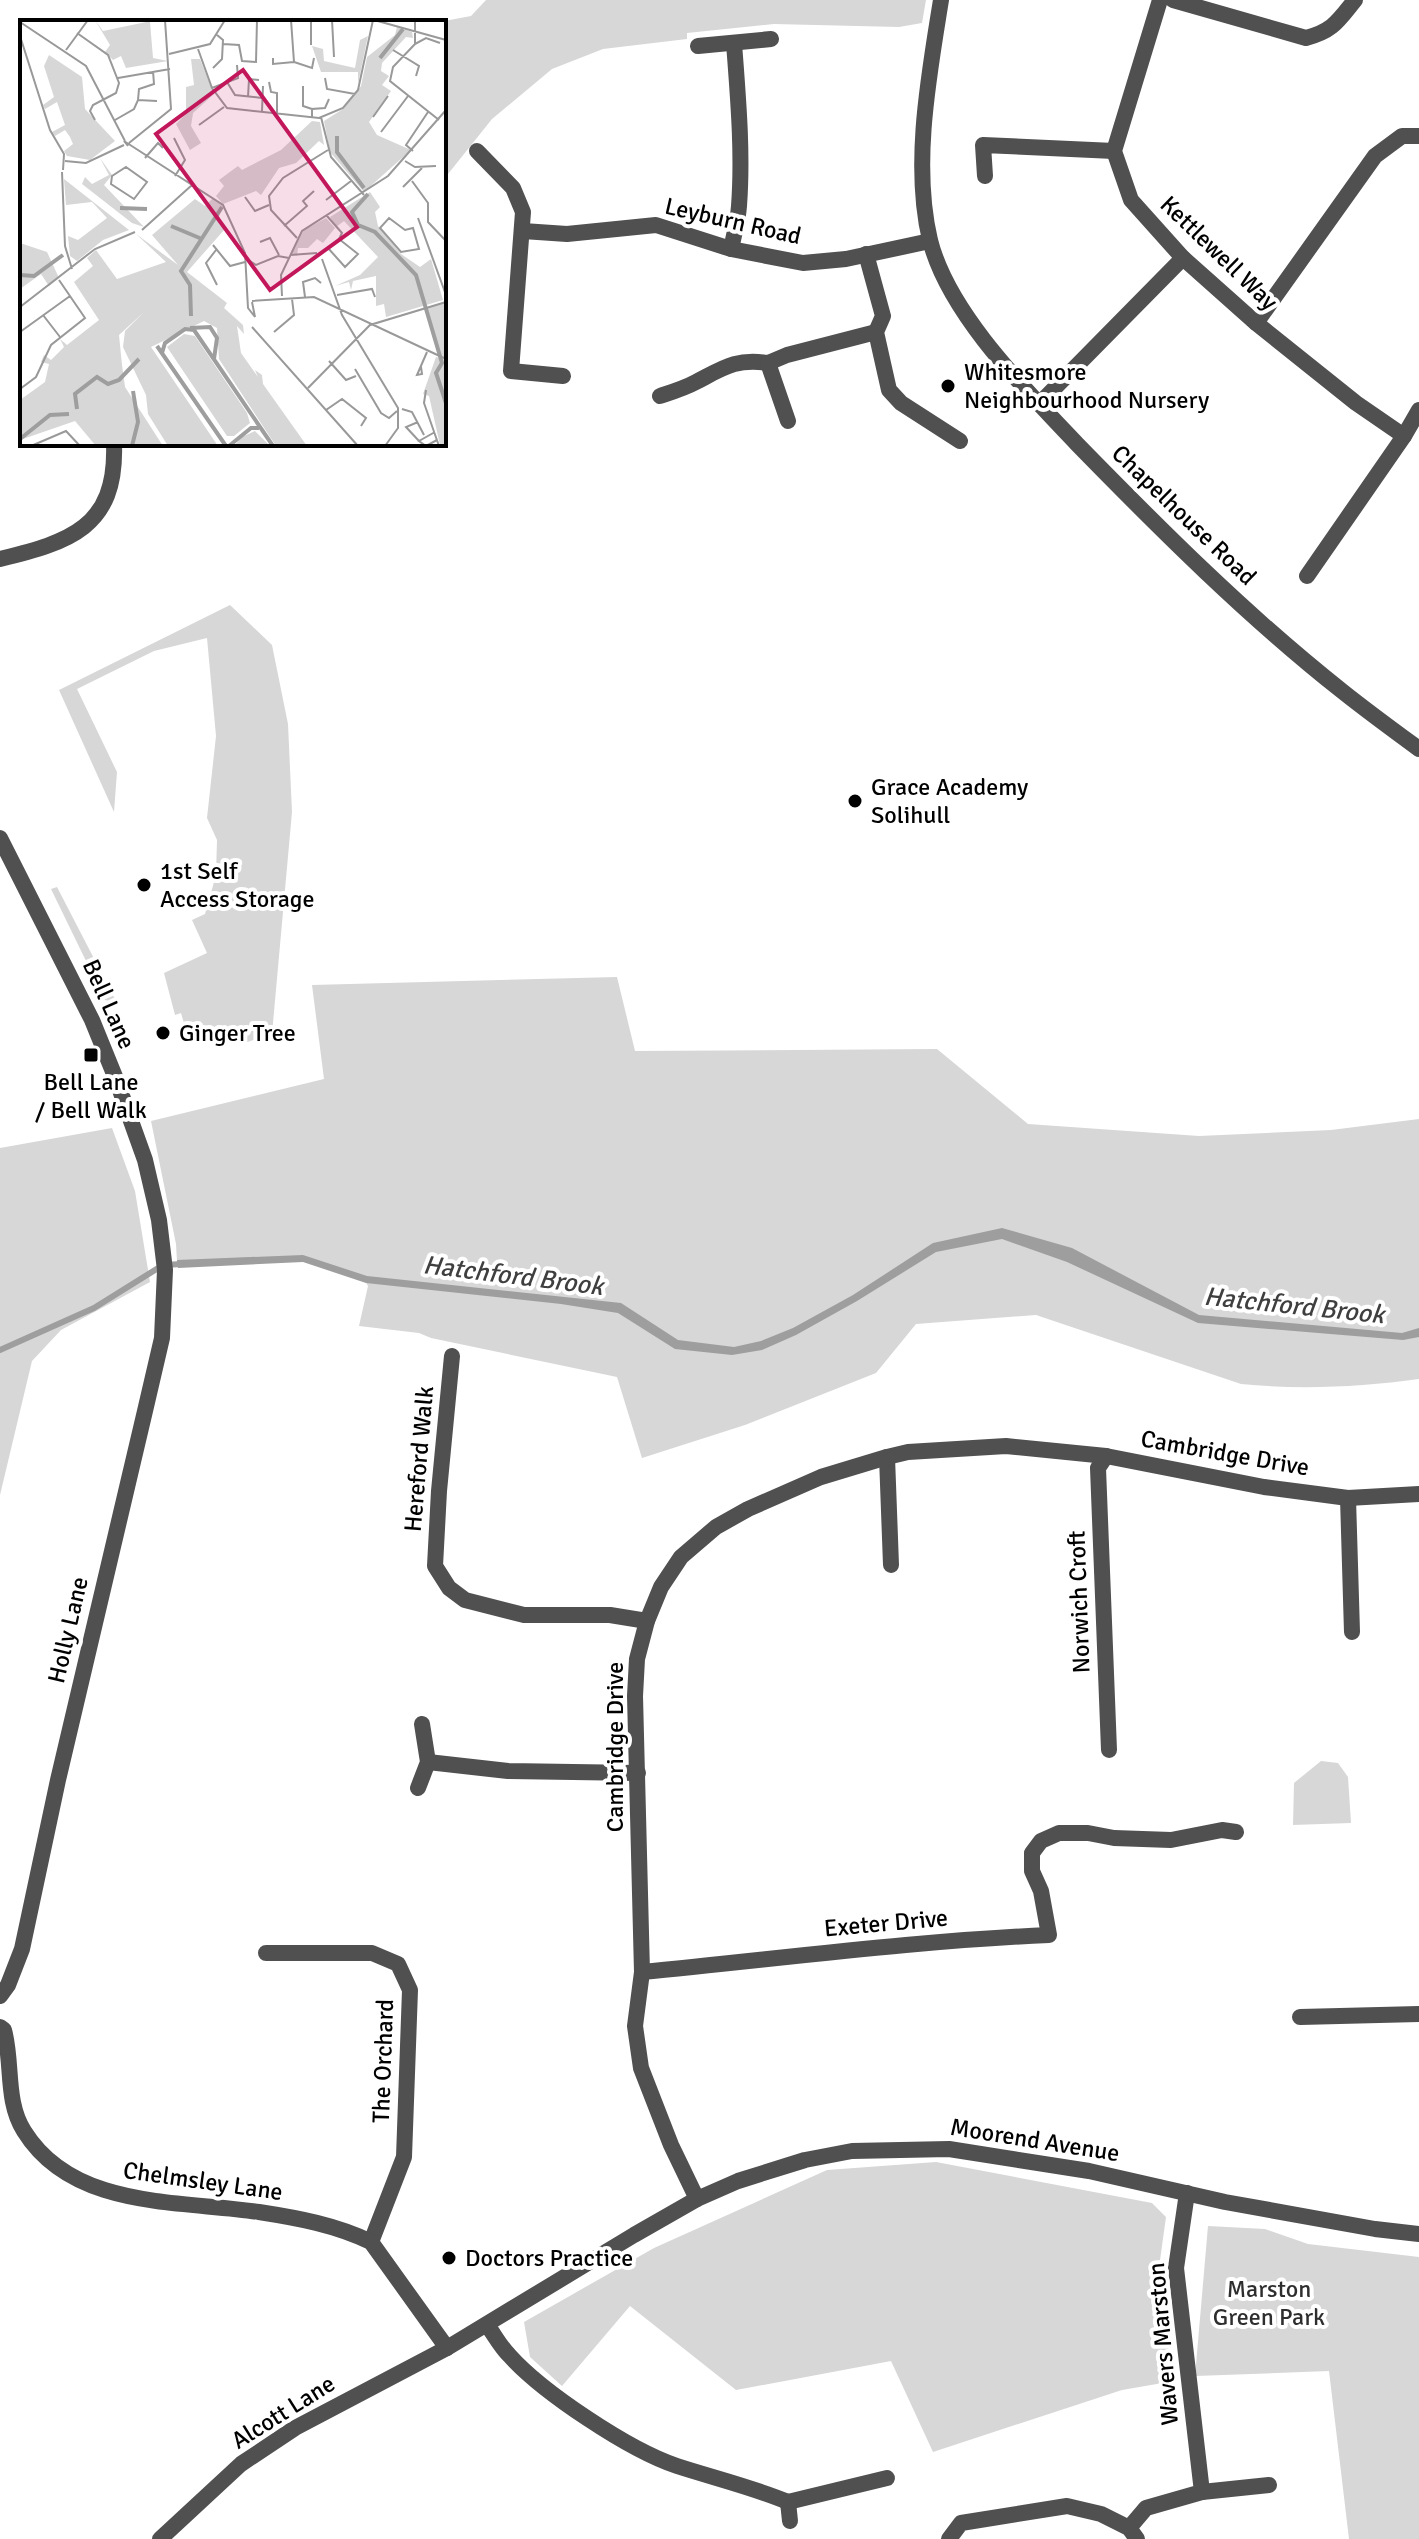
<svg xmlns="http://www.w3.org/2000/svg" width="1419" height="2539" viewBox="0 0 1419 2539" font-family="Signika,sans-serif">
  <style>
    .green { fill: #d7d7d7 }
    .water { fill: #9e9e9e }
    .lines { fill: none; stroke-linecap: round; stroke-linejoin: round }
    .stream { stroke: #9e9e9e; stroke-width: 6 }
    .minor { stroke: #505050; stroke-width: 16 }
    .tertiary { stroke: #505050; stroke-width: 16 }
    .poi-dot { fill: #000; stroke: #fff; stroke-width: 3 }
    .labels { text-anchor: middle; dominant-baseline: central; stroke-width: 8; stroke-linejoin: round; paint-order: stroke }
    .street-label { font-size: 24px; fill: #000; stroke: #fff }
    .poi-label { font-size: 24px; fill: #000; stroke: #fff; text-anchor: start }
    .park-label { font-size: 24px; fill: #2e2e2e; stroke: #fff }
    .water-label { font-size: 26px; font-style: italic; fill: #3f3f3f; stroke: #fff }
    .inset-river { fill: none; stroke: #9e9e9e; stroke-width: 4 }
    .inset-road { fill: none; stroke: #999; stroke-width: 2 }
    .view { fill: #c2185b; fill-opacity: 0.15; stroke: #c2185b; stroke-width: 4 }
    .inset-edge { fill: none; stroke: #000; stroke-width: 4 }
  </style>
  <rect width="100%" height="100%" fill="#fff"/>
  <!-- green -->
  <g class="green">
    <polygon points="486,0 926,0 922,23 899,27 774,24 687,33 687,39 603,49 552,69 492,119 444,179 444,22 439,22 471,16"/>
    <polygon points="230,605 272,645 288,724 292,812 272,1034 241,1044 230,1030 190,1044 181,1013 175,1015 164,973 207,953 192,920 205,914 216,875 217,840 207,818 216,736 207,638 154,651 77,689 117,772 114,812 59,690"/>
    <polygon points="57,887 117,1003 105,1000 51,889"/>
    <path d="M617 977 635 1051 937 1049 1028 1124 1199 1136 1331 1130 1419 1119V1379C1361 1387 1300 1390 1241 1384L1036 1315 916 1324 876 1373 745 1425 642 1458 617 1377 431 1338 419 1333 359 1326 368 1286 364 1279 306 1257 177 1262 176 1244 151 1121 324 1079 312 985Z"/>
    <polygon points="112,1128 135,1191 150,1282 61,1330 32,1361 0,1495 0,1148"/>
    <polygon points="1321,1761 1338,1763 1348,1777 1351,1823 1293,1825 1294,1783"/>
    <polygon points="936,2162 1152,2203 1166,2217 1157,2282 1174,2381 1122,2390 933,2452 891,2361 736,2390 630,2306 562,2386 530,2357 524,2322 654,2248 827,2170"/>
    <polygon points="1208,2226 1265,2229 1308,2244 1419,2257 1419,2539 1349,2539 1329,2371 1195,2376"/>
  </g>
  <!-- water -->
  <polygon class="water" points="1002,1228 1072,1248 1199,1315 1402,1333 1419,1328 1419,1337 1403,1340 1198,1323 1067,1262 1002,1239 936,1252 857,1301 796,1335 762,1350 732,1355 675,1349 618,1313 561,1304 366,1283 303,1262 178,1268 177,1260 303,1255 367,1276 621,1303 678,1340 734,1347 761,1341 793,1328 853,1295 933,1243"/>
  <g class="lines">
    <!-- stream -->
    <polyline class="stream" points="0,1350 94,1308 163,1265 183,1264"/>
    <!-- minor -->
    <g class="minor">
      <polyline points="1160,0 1114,151 1131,200 1183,258 1256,323 1356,403 1404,436"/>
      <path d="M1173 0 1306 38C1333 31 1338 21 1355 0"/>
      <polyline points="698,46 771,39"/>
      <polyline points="477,151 513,188 523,212 511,371 563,376"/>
      <polyline points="985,176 983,145 1114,151"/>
      <polyline points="523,231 567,234 656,225 731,249 803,263 846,259 930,241"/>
      <path d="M731 249C734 235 738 221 739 206 743 152 738 97 734 43"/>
      <polyline points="866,254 883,316 876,332 889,390 901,403 960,441"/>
      <polyline points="1256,323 1375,156 1402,136 1419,136"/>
      <path d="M660 396C672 392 685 388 696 382 723 368 736 358 768 363"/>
      <polyline points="1039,404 1183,258"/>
      <polyline points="788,421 768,363 787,355 876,332"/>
      <path d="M0 559C69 542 117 528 114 444"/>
      <polyline points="1307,576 1404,436 1419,410"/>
      <polyline points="452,1356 439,1491 435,1566 449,1588 465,1600 524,1615 610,1615 647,1621"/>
      <polyline points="1106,1456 1098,1468 1109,1750"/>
      <polyline points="887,1457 891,1565"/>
      <polyline points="1348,1498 1352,1632"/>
      <polyline points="428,1762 508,1771 638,1773"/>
      <polyline points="418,1788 428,1762 422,1724"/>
      <polyline points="266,1953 372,1953 398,1964 410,1990 404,2157 371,2242"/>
      <path d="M642 1972C778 1959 913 1941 1049 1935L1041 1891 1032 1871V1853L1041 1841 1059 1833H1088L1114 1838 1171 1840 1222 1830 1236 1832"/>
      <polyline points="1300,2017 1419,2014"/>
      <path d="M0 2027 4 2030C13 2063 5 2101 24 2131 73 2210 180 2200 259 2212 298 2218 336 2225 371 2242L447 2348"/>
      <polyline points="697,2199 671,2145 641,2068 635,2026 642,1972 635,1696 637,1659 647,1621 661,1587 681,1557 716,1527 748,1509 821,1477 887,1457 908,1452 1006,1446 1106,1456 1264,1487 1348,1498 1419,1494"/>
      <path d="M487 2325C494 2334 500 2346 509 2355 542 2392 629 2450 677 2466 714 2478 752 2487 788 2502"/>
      <polyline points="1202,2492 1269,2485"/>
      <polyline points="788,2502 887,2478"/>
      <polyline points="788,2502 790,2521"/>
      <polyline points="1129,2528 1146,2508 1202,2492 1176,2268 1187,2193"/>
      <polyline points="949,2539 961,2523 1067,2506 1101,2514 1129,2528 1137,2539"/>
    </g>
    <!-- tertiary -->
    <g class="tertiary">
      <path d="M941 0C929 75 912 165 930 240 948 313 1026 390 1077 444 1161 530 1247 616 1342 691 1367 711 1393 730 1419 749"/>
      <polyline points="0,838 92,1020 116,1079 145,1160 159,1220 165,1270 162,1338 145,1411 58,1780 22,1949 8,1985 0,1996"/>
      <polyline points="160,2539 241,2464 295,2428 447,2348 634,2235 697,2199 738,2181 805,2160 852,2151 949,2149 1089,2171 1225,2202 1375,2229 1419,2234"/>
    </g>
  </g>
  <!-- markers -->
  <g class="poi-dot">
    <circle cx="948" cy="386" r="8"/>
    <circle cx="855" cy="801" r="8"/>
    <circle cx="144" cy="885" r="8"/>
    <circle cx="163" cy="1033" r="8"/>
    <rect x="83" y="1047" width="16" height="16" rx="4"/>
    <circle cx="449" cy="2258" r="8"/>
  </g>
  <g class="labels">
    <!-- street labels -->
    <g class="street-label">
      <text transform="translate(733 221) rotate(13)">Leyburn Road</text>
      <text transform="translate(1219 253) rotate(44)">Kettlewell Way</text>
      <text transform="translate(1184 515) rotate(44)">Chapelhouse Road</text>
      <text transform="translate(109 1004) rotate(66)">Bell Lane</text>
      <text transform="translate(1225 1453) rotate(10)">Cambridge Drive</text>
      <text transform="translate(419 1459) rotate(-85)">Hereford Walk</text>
      <text transform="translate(1079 1602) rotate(-92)">Norwich Croft</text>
      <text transform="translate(68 1630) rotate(-77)">Holly Lane</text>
      <text transform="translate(615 1747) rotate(-90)">Cambridge Drive</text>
      <text transform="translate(886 1923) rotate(-5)">Exeter Drive</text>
      <text transform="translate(383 2061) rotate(-88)">The Orchard</text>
      <text transform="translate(1035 2140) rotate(9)">Moorend Avenue</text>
      <text transform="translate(203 2181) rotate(8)">Chelmsley Lane</text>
      <text transform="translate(1163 2344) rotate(-95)">Wavers Marston</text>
      <text transform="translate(283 2412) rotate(-32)">Alcott Lane</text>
    </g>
    <!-- poi labels -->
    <g class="poi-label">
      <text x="964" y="372">Whitesmore<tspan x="964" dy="28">Neighbourhood Nursery</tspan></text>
      <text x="871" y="787">Grace Academy<tspan x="871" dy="28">Solihull</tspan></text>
      <text x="160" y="871">1st Self<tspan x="160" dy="28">Access Storage</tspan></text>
      <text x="179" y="1033">Ginger Tree</text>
      <text x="91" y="1082" text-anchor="middle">Bell Lane<tspan x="91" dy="28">/ Bell Walk</tspan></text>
      <text x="465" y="2258">Doctors Practice</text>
    </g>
    <!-- park labels -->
    <g class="park-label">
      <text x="1269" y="2289">Marston<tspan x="1269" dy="28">Green Park</tspan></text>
    </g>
    <!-- water labels -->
    <g class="water-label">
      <text transform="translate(513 1276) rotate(7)">Hatchford Brook</text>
      <text transform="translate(1294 1306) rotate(6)">Hatchford Brook</text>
    </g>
  </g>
  <!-- overview -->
  <g transform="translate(20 20)">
    <rect width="426" height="426" fill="#fff"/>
    <path d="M75 0 83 11 136 0 130 2 133 38 148 41 106 48 101 36 93 40 85 32 90 25ZM377 7 392 12 393 18 386 17 362 43 361 51 369 56 362 65 371 71 349 102 357 115 391 130 344 172 310 132 304 101 323 89 341 66 347 37 375 15ZM348 16 338 64V52H301L292 26 303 29 304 41 335 48 340 20ZM29 35 62 57 65 89 95 121 70 140 47 136 44 131 53 124 50 117 45 110 35 116 32 112 45 105 37 82 25 89 23 85 34 77 24 46ZM171 39H180L194 74 173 93 171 106 181 123 170 130 156 104 166 94V67L174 65ZM292 101 300 102 304 125 299 121 276 143 259 148 241 175 236 171 203 184 196 176 204 166 199 160 218 146 222 150 261 130ZM80 138 92 155 84 165 124 207 112 203 62 164 65 157 72 164 89 155ZM44 159 109 210 83 220 57 241 50 236 48 216 58 220 87 198 72 182 46 185ZM350 172 360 187 355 192 358 206 381 234 400 247 411 239 423 280 366 297 364 284 356 286V256L333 261 331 270 329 262 315 266 340 255 358 237 324 201 316 207 310 197ZM193 178 203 186 199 196 204 210 167 252 207 283 204 288 223 305 224 314 217 306 221 333 238 357 235 350 242 355 243 364 287 426H256L199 339 197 308 184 301 131 327 198 426H148L128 394 126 375 103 327 105 311 124 292 99 315 102 345 105 367 143 426H76L55 401 0 420V380L25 362 29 344 21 342 24 335 31 340 44 327 40 319 47 325 79 300 54 262 73 246 67 238 76 230 97 259 146 242 116 214 158 245 132 215 175 179 185 186ZM306 198 315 208 303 223 297 219 288 228H278L277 236 272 233 284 210ZM0 223 27 232 39 258 29 266 21 254 0 269ZM426 283V338L421 336 407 287ZM164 314 175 316 227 393 230 403 214 416H207L147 327ZM416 337 426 340V426L420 425 409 376 403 374ZM235 411 250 426H214L222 417Z" fill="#d7d7d7"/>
    <path class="inset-river" d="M360 38 383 9M317 116V132L344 168M348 174 332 192 338 205 355 212 396 255 422 343 416 353 426 383M100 188 127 189M151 206 182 219M0 255 14 256 43 235M171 296 170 265 161 251 202 187M170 308 190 307 197 318 194 339M137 326 206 426M142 333 145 323 165 309 174 310 253 426M57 389 55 374 77 357 88 364 99 360 119 339M0 419 30 395 49 394M112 426 118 402 113 371M209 426 231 408H239"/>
    <path class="inset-road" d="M271 0 274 42 292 48 294 38M312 0 314 37M354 0 426 20M0 2 66 46 105 121M395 2V24L373 47 370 61 419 100M57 13 88 35 99 63 96 73 73 85 70 91 75 100M0 16 30 110 44 134 43 150M203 24 219 25 222 41 236 42 237 0M395 24 406 18 420 23M291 25V0M178 29 192 68 207 88 299 98 323 88 338 70 353 0M46 30 68 0M373 30 399 46 396 56M149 34 190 24 205 0M253 38V44L274 42M193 48 202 39 203 20 197 15M98 58 150 49M305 58 307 69 335 74M207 62 215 75 242 78M249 62 251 72 257 73V96M283 66V86L292 89M192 68 218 58 217 45M228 77 229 59 239 60M118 80 119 69 134 64 133 51M242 91 243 66M301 97 311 137 344 175M353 97 368 76M292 98V89L305 88 309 79M95 100 114 89 118 80 137 81M179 105 204 87M361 112 388 76M154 118 165 140 155 156M109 123 151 89 145 0M108 126 104 121 203 185 225 233 228 288 235 297 232 282M393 131 386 125 408 92M125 138 138 123 143 128M45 141 66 143 104 125M385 141 395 147 416 146M106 147 127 162 114 179 91 164 92 156ZM42 152 45 226 52 249M392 161 408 183V202L426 221M383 167 402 148M225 177 235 191 249 185M306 180 331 161M307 196 322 213 319 219 338 234 325 247 308 228 319 219M369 198 385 210 393 208 399 229 381 232 360 208ZM398 198 426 275M264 206 287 186 283 181 294 171M122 210 172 165M277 218 251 190 249 176 263 158 308 130M240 222 250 218 259 235M193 225 210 246 225 242M196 230 186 243 197 265M270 235 297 233M225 238 236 245 258 236 269 238M302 239 322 295 378 388V408L365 426M317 275 352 269 355 277M262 276 261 255 282 211 368 156 426 90M285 277 283 262 295 258 301 263M232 281 294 277 426 339M0 287 75 229 115 212M23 295 40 317M232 307 338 426M0 312 50 276M254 312 274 295 272 279M309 341 326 360 336 356M401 347 402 354 397 355 407 332M335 349 361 393 369 398 377 391M288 368 350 305 426 282M0 369 16 357 31 325 65 298 39 260M406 370 404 383 419 426M382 389 392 392 404 415M306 390 322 379 346 398 341 406M398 402 386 407 399 421M415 412 399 421 406 426 417 420M11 426 46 411 60 426"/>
    <path class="view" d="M223 50 337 207 250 270 136 114Z"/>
    <rect width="426" height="426" class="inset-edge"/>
  </g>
</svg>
